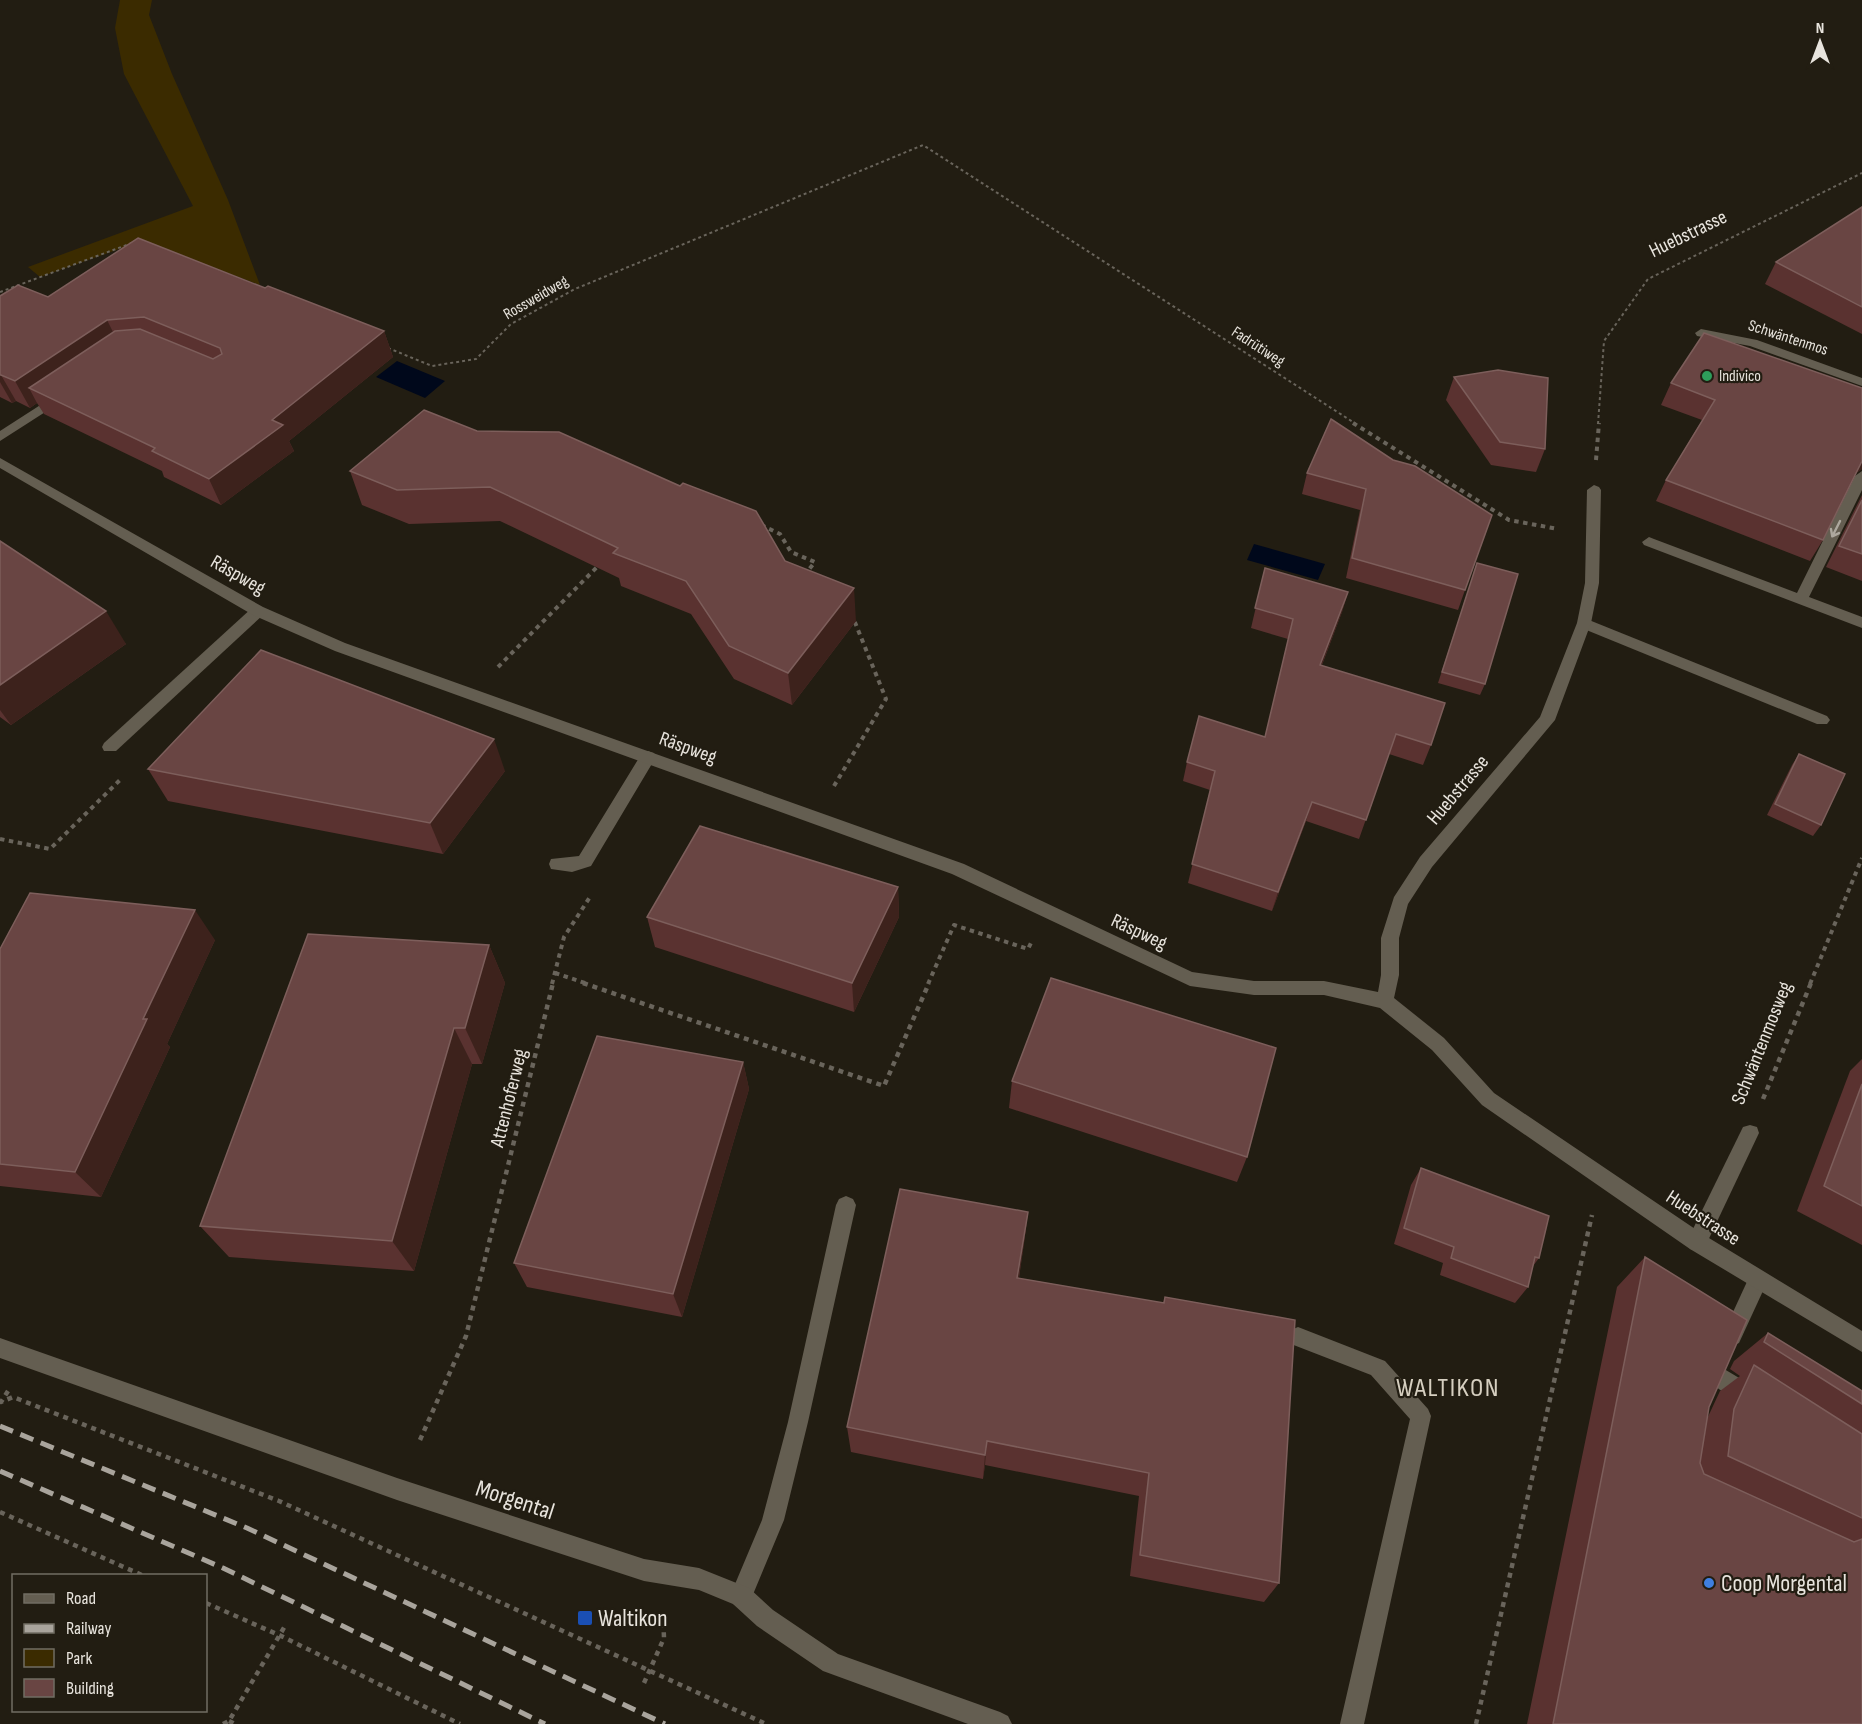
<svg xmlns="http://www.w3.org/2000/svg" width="1862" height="1724" viewBox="0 0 1862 1724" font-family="'Sofia Sans Condensed',sans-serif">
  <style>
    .green { fill: #3b2b00 }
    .water { fill: #00081b }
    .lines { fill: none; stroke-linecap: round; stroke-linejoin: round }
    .path-far2 { stroke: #69645b; stroke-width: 2; stroke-dasharray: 3 3; stroke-linecap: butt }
    .path-far1 { stroke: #69645b; stroke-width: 4; stroke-dasharray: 4.5 4.5; stroke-linecap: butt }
    .path { stroke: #69645b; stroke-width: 4.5; stroke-dasharray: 5 5; stroke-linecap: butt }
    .service { fill: #645e51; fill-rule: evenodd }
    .minor { fill: #645e51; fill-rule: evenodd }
    .rail { stroke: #a9a49c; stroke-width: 5; stroke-dasharray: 14 8; stroke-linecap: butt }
    .wall { fill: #5a3230 }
    .shaded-wall { fill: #3d221c }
    .building { fill: #694543; stroke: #7d5e5b; stroke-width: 1.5 }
    .oneway { stroke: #ada89e }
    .leisure-dot { fill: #2e9e5b; stroke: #221d12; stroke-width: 2 }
    .shop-dot { fill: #3f7fe0; stroke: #221d12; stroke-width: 2 }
    .transit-dot { fill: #1a4fb4; stroke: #221d12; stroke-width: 2 }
    .labels { text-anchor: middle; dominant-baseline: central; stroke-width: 4.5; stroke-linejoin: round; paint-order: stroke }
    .far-street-label { font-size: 16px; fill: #e8e4dd; stroke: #221d12 }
    .far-poi-label { font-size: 16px; fill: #e8e4dd; stroke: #221d12; text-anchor: start }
    .street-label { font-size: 20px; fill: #e8e4dd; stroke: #221d12 }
    .near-street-label { font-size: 24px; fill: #e8e4dd; stroke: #221d12 }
    .near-poi-label { font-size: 24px; fill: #e8e4dd; stroke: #221d12; text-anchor: start }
    .near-quarter-label { font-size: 27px; letter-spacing: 1.5px; fill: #d6cfc0; stroke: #221d12 }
  </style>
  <rect width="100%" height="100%" fill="#221d12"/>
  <!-- green -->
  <polygon class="green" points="120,0 152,0 149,15 172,74 228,200 260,285 154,246 136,243 40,277 28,267 193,206 124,74 115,28"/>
  <!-- water -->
  <g class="water">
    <polygon points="397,361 445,381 425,398 376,377"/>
    <polygon points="1254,544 1325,564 1318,580 1247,560"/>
  </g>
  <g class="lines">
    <!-- path-far2 -->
    <g class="path-far2">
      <polyline points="0,292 132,243"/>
      <polyline points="388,348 432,366 476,359 511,324 575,289 923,145 1356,424"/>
      <polyline points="1598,424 1604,341 1648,279 1862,173"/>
    </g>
    <!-- path-far1 -->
    <g class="path-far1">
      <polyline points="1353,423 1509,520 1558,529"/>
      <polyline points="1596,460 1599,423"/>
      <polyline points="761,525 780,534 791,552 815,562 806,573"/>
      <polyline points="498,667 600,564"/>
      <polyline points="834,786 886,699 854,620"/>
      <polyline points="0,839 50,849 121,779"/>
      <polyline points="555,973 588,984"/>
      <polyline points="552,984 564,937 590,897"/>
      <polyline points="928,984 954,925 1028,949 1031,943"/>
      <polyline points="1810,984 1862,858"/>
    </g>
    <!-- path -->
    <g class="path">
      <polyline points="583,983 884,1086 929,983"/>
      <polyline points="1763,1099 1811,983"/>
      <polyline points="8,1391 1,1402 13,1397 279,1501 766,1724"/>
      <polyline points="420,1440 466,1336 553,983"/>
      <polyline points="0,1512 144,1576"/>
      <polyline points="206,1603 279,1635 460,1724"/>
      <polyline points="644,1683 664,1638 663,1614"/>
      <polyline points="229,1721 235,1724"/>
      <polyline points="223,1724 229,1721 285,1626"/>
      <polyline points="1476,1724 1592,1215"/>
    </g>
    <!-- service -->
    <g class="service">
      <polygon points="1701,329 1757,340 1862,378 1862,386 1750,346 1697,336 1695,333"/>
      <polygon points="59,393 65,397 64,400 0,441 0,431"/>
      <polygon points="1862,471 1862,490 1809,597 1862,617 1862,628 1644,545 1642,542 1649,537 1654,539 1797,593 1855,476"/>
      <polygon points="258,606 265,611 263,615 116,751 104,751 102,747 104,743 253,607"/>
      <polygon points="1584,618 1827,716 1830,720 1827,724 1817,724 1579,627 1577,623"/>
      <polygon points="648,751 654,753 656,757 591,866 572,872 551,869 549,864 551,859 579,856 642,753"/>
      <polygon points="1750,1125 1757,1127 1759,1133 1704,1249 1697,1251 1690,1249 1687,1242 1690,1235 1743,1127"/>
      <polygon points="846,1196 853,1199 856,1205 808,1422 784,1520 749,1604 741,1607 733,1604 730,1596 762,1520 788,1422 836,1205 839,1199"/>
      <polygon points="1758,1271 1765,1273 1768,1280 1739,1343 1732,1346 1725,1343 1722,1336 1751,1273"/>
      <polygon points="1298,1327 1385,1361 1428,1409 1431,1416 1364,1724 1340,1724 1410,1419 1371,1375 1291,1344 1288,1337 1291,1330"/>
      <path d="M1714 1363 1756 1388 1759 1395 1756 1402 1749 1405C1735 1399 1710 1387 1704 1373L1707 1366Z"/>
    </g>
    <!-- minor -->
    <g class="minor">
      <polygon points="0,458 263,607 345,643 964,864 1192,972 1254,981 1324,981 1378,992 1381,975 1381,938 1394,897 1420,857 1540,717 1577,623 1585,583 1587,490 1594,485 1599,487 1601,490 1599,583 1591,623 1555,720 1432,867 1408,904 1399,938 1399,975 1394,998 1444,1038 1494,1093 1704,1235 1862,1331 1862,1352 1690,1249 1482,1105 1432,1050 1380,1008 1324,995 1254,995 1190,986 952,874 335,651 253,615 0,468"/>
      <polygon points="0,1338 397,1478 644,1559 699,1568 749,1588 773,1610 838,1654 1000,1712 1008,1716 1012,1724 968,1724 823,1671 757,1626 733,1604 699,1590 644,1581 397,1500 0,1358"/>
    </g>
    <!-- rail -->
    <g class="rail">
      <polyline points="0,1426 247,1528 665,1724"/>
      <polyline points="0,1471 223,1568 545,1724"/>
    </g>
  </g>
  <!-- wall -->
  <g class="wall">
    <polygon points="1862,207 1862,334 1765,284 1776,262"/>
    <polygon points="265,288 384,331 393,357 289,441 294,451 221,505 164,477 162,471 44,414 37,403 30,408 16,401 12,403 0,397 0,296 48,297"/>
    <polygon points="1704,333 1862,469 1856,473 1823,540 1810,561 1656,501 1666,480 1702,420 1661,405 1671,383"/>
    <polygon points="1454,377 1545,449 1536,472 1491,465 1446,400"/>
    <polygon points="424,410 785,561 856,621 792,705 734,679 691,614 621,586 619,578 500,521 409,524 362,505 350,471"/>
    <polygon points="1331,419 1465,590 1458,610 1346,578 1360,510 1302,494 1307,473"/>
    <polygon points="1862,495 1862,581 1826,567"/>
    <polygon points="0,541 126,644 11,725 0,717"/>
    <polygon points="1477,563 1485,684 1480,695 1438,683"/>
    <polygon points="1265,568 1348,592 1342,612 1322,665 1431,745 1423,765 1389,754 1359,839 1306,821 1272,911 1188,883 1210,790 1183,781 1187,762 1265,737 1288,639 1251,628"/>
    <polygon points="1799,754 1821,825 1813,836 1767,815 1792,765"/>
    <polygon points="148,769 505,771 443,854 168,801"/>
    <polygon points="898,887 899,917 854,1012 655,947 647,917"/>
    <polygon points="215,940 167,1044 170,1047 101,1197 0,1186 0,949"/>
    <polygon points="489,945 505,983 482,1064 472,1064 414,1271 229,1257 200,1226"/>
    <polygon points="1862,1059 1862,1245 1797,1211 1850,1071"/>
    <polygon points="743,1062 749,1089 682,1317 527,1287 514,1263"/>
    <polygon points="1012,1081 1247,1157 1237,1182 1009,1108"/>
    <polygon points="1421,1168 1539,1258 1533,1266 1528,1287 1515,1303 1440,1275 1443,1263 1394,1244 1411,1185"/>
    <polygon points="1028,1212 1024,1243 1019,1278 1163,1303 1165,1297 1279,1583 1264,1602 1130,1576 1139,1496 985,1465 983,1479 851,1452 847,1427"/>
    <polygon points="1645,1257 1709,1407 1706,1421 1720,1391 1740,1376 1730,1369 1734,1361 1768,1333 1862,1391 1862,1724 1527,1724 1617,1287"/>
  </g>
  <!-- shaded-wall -->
  <g class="shaded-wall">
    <polygon points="107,320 120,346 29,388 37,403 30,408 15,381"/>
    <polygon points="384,331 393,357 289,441 294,451 221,505 209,479 272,420"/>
    <polygon points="0,375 1,375 16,401 12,403 0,382"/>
    <polygon points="1862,460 1862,469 1853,475"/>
    <polygon points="854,588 856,621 792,705 788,673"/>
    <polygon points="1348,592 1342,612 1314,685 1320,665"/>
    <polygon points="106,611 126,644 11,725 0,710 0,685"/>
    <polygon points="494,739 505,771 443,854 430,823"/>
    <polygon points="1312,802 1306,821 1272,911 1278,892"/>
    <polygon points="898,887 899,917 854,1012 852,983"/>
    <polygon points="195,910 215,940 167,1044 170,1047 101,1197 75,1172 143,1019"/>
    <polygon points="489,945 505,983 482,1064 465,1028"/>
    <polygon points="454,1028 472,1064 414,1271 392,1241"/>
    <polygon points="743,1062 749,1089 682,1317 673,1294"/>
    <polygon points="1028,1212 1024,1243 1014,1307 1017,1278"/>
    <polygon points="987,1441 985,1465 983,1479 985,1455"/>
  </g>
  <!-- building -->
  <g class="building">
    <polygon points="1862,207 1862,307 1776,262"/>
    <polygon points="138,238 265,288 268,286 384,331 272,420 283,425 209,479 152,451 155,448 29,388 115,331 140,329 213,359 222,354 220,348 144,317 107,320 15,381 1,375 0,375 0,296 18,285 48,297"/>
    <polygon points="1704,333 1862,388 1862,461 1823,540 1666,480 1715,400 1671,383"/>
    <polygon points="1498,370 1548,378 1545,449 1500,442 1454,377"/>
    <polygon points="424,410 477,431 559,432 680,486 683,483 756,511 785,561 854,588 788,673 729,646 686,581 613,553 618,548 490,487 397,490 350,471"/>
    <polygon points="1331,419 1393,460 1415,466 1492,515 1465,590 1352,558 1366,489 1307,473"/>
    <polygon points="1862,500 1862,554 1839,546"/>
    <polygon points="0,541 106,611 0,685"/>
    <polygon points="1477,563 1518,574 1485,684 1442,672"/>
    <polygon points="1265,568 1348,592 1320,665 1445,703 1431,745 1396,734 1366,820 1312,802 1278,892 1192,864 1215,771 1187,762 1199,716 1265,737 1293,619 1255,608"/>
    <polygon points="261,650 494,739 430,823 148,769"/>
    <polygon points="1799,754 1845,774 1821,825 1775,804"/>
    <polygon points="700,826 898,887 852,983 647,917"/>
    <polygon points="30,893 195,910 143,1019 147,1019 75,1172 0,1164 0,949"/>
    <polygon points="308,934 489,945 465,1028 454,1028 392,1241 200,1226"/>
    <polygon points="1051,978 1276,1048 1247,1157 1012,1081"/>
    <polygon points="597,1036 743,1062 673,1294 514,1263"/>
    <polygon points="1862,1084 1862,1206 1824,1186"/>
    <polygon points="1421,1168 1549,1216 1539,1258 1535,1257 1528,1287 1451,1258 1454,1247 1404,1228"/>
    <polygon points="900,1189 1028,1212 1017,1278 1164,1303 1165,1297 1295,1320 1279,1583 1140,1555 1149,1473 987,1441 985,1455 847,1427"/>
    <polygon points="1645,1257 1747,1320 1709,1407 1700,1463 1704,1474 1854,1542 1862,1539 1862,1724 1553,1724"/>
    <polygon points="1768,1333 1862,1391 1862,1404 1764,1342"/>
    <polygon points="1754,1365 1862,1434 1862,1518 1728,1456 1734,1409"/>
  </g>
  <!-- one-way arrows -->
  <defs><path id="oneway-shaft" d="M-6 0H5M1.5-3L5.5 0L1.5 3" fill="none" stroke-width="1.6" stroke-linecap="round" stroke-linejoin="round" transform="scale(1.5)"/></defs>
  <use class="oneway" href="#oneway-shaft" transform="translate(1836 529) rotate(117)"/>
  <!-- markers -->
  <circle class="leisure-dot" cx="1707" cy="376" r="6"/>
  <circle class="shop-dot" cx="1709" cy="1583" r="6"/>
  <rect class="transit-dot" x="577" y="1610" width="16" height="16" rx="3"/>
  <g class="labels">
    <!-- far-street labels -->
    <g class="far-street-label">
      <text transform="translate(536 298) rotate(-30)">Rossweidweg</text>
      <text transform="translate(1788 338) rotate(18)">Schwäntenmos</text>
      <text transform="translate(1258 347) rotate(33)">Fadrütiweg</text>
    </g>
    <!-- far-poi labels -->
    <g class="far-poi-label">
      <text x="1719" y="376">Indivico</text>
    </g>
    <!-- street labels -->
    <g class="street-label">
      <text transform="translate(1688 234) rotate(-26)">Huebstrasse</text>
      <text transform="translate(238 575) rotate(30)">Räspweg</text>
      <text transform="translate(688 748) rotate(20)">Räspweg</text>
      <text transform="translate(1458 790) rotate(-50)">Huebstrasse</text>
      <text transform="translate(1139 932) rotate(25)">Räspweg</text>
      <text transform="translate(1762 1043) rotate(-68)">Schwäntenmosweg</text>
      <text transform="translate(509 1098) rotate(-76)">Attenhoferweg</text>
      <text transform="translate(1703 1218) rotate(33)">Huebstrasse</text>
    </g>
    <!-- near-street labels -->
    <g class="near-street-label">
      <text transform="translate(515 1500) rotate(18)">Morgental</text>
    </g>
    <!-- near-poi labels -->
    <g class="near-poi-label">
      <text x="1721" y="1583">Coop Morgental</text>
      <text x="598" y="1618">Waltikon</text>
    </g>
    <!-- near-quarter labels -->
    <g class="near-quarter-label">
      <text x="1448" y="1388">WALTIKON</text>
    </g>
  </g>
  <!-- legend -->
  <rect x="12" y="1574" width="195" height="138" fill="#221d12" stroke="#716d63" stroke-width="1.5"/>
  <rect x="24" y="1594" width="30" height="9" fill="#645e51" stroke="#716d63" stroke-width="1.5"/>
  <text x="66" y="1604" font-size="18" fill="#e8e4dd">Road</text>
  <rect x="24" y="1624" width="30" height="9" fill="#a9a49c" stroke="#716d63" stroke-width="1.5"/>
  <text x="66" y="1634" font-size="18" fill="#e8e4dd">Railway</text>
  <rect x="24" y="1649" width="30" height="18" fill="#3b2b00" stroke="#716d63" stroke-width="1.5"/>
  <text x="66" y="1664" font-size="18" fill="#e8e4dd">Park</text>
  <rect x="24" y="1679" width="30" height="18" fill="#694543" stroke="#716d63" stroke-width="1.5"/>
  <text x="66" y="1694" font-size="18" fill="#e8e4dd">Building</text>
  <!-- north arrow -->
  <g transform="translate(1820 42)" stroke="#221d12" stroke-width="4.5" paint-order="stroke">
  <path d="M0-4.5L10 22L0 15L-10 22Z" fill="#e8e4dd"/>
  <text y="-9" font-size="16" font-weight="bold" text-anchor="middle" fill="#e8e4dd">N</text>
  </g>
</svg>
